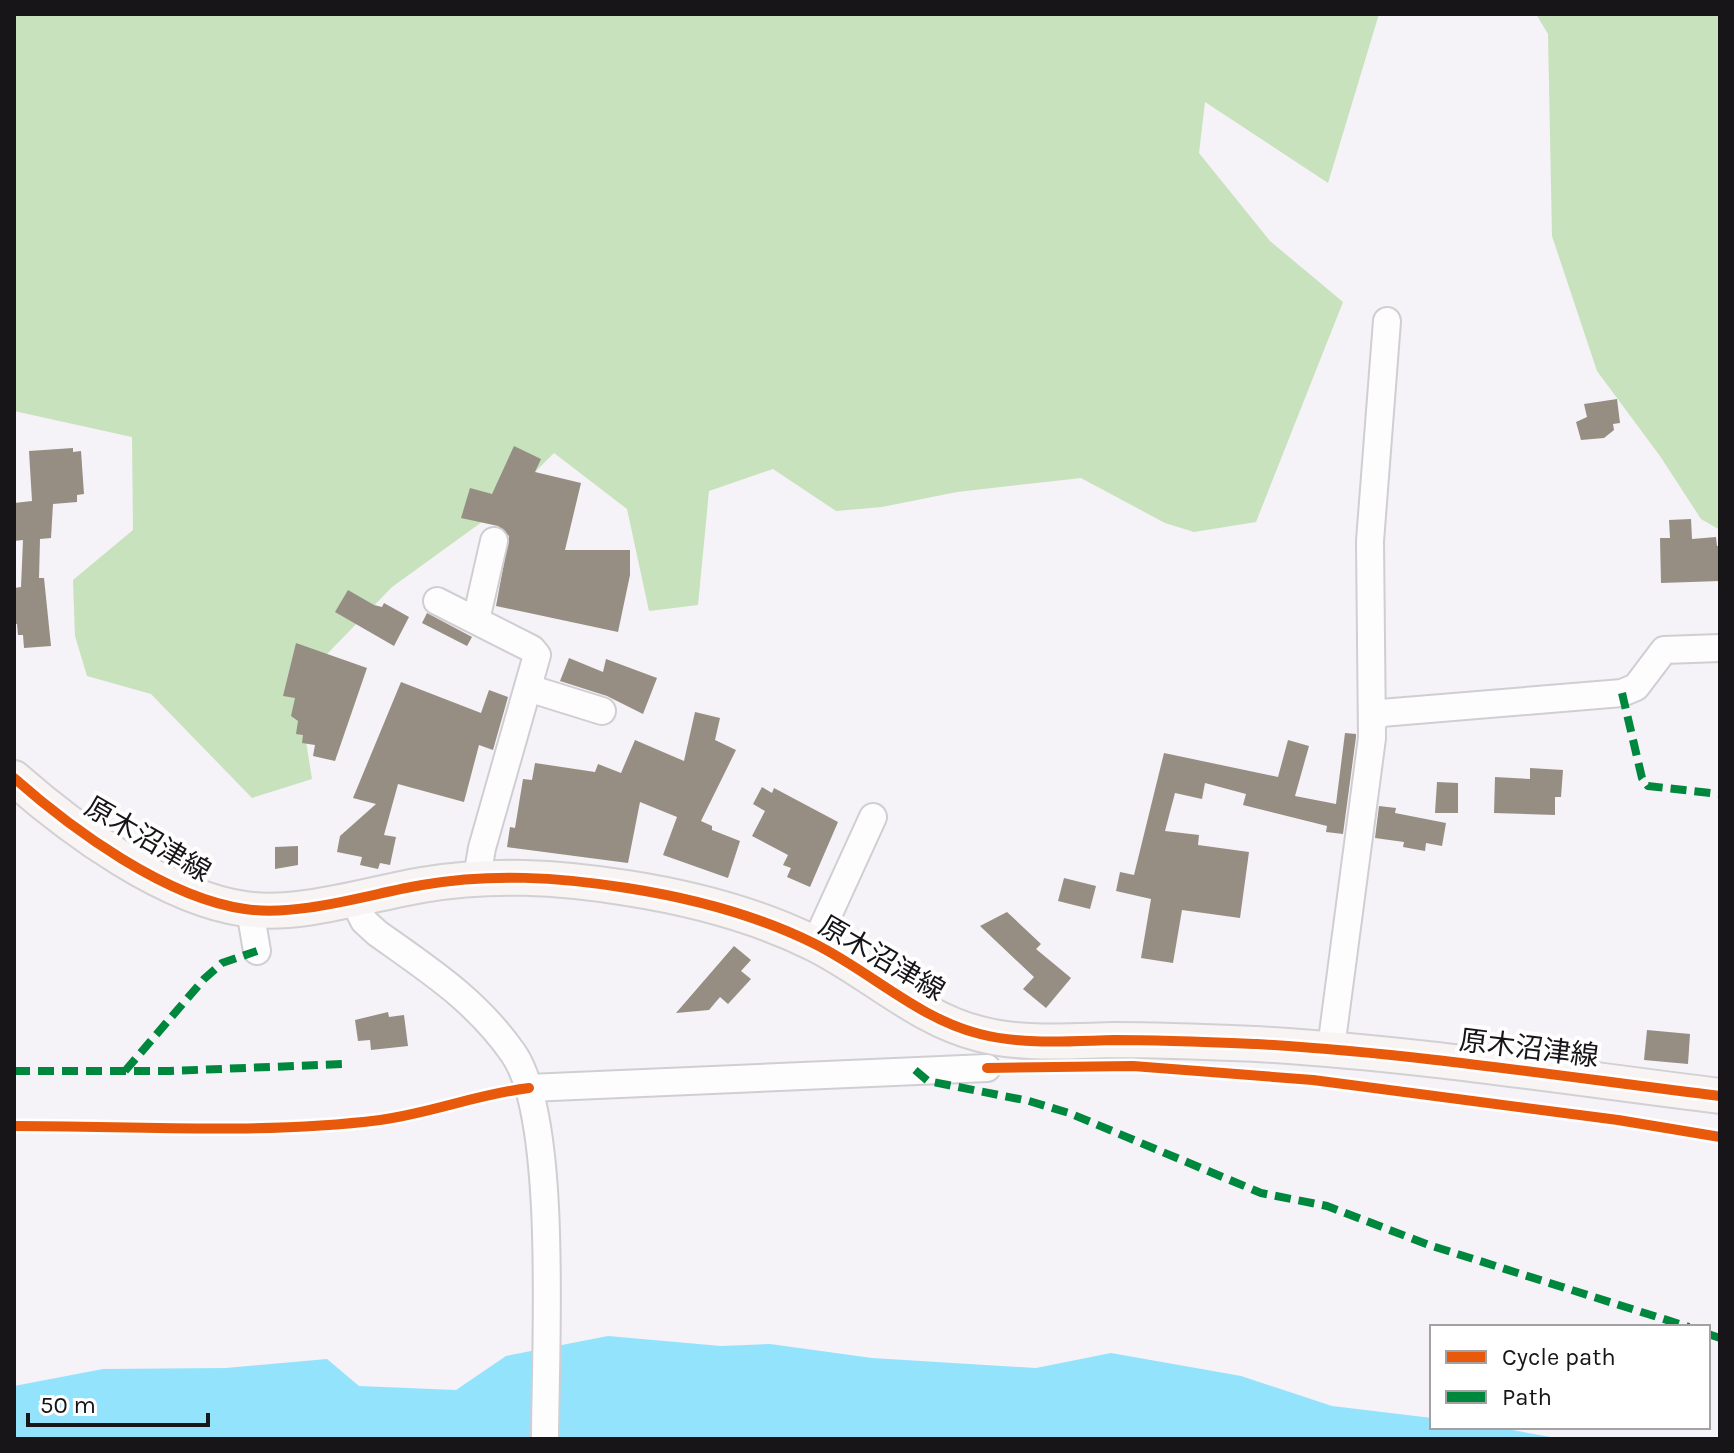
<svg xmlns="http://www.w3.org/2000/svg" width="1734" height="1453" viewBox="0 0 1734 1453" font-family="Karla,'Noto Sans JP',sans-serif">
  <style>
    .green { fill: #c8e2bd }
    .water { fill: #94e3fd }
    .building { fill: #968e83 }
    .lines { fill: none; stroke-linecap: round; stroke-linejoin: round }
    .minor-casing { stroke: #d1ced3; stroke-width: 30 }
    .major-casing { stroke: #d1d0d3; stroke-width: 38 }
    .minor { stroke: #fefdfe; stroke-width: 26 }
    .major { stroke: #f8f4f3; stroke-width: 34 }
    .quiet { stroke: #00873e; stroke-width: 8; stroke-dasharray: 16 8; stroke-linecap: butt }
    .cycleway-casing { stroke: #fff; stroke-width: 15 }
    .cycleway { stroke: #e8590c; stroke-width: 10 }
    .labels { text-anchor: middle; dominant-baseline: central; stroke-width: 8; stroke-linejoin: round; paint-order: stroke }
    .street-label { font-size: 28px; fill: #181519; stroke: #fff }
  </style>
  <rect width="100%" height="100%" fill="#f5f2f8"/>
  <!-- green -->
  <g class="green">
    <polygon points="14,14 1379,14 1328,183 1205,102 1199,153 1270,241 1343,302 1256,522 1194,532 1165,523 1081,478 957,492 882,507 836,511 773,469 709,491 698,605 649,611 627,509 554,453 493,514 392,587 297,685 312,779 252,798 151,694 87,676 75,636 73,580 133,530 132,437 14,411"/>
    <polygon points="1536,14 1720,14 1720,530 1701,519 1660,456 1597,371 1552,236 1548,34"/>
  </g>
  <!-- water -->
  <polygon class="water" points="608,1336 721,1346 770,1344 872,1358 1036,1368 1111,1353 1241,1376 1332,1406 1432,1418 1432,1427 1496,1427 1561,1439 14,1439 14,1386 103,1369 226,1368 327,1359 359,1386 456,1390 506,1356"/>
  <!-- building -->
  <g class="building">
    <polygon points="1617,399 1620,423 1613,424 1614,430 1604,438 1581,440 1576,422 1587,417 1584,404"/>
    <polygon points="514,446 541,459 535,472 581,483 565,550 630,550 630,575 618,632 496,606 509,536 498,526 461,518 470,488 492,494"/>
    <polygon points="73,448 73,452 81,451 84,494 77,495 77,502 53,504 51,538 40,539 39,578 44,578 51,646 24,648 23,635 18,635 17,624 14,624 14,588 21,587 23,540 14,541 14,503 32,501 29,451"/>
    <polygon points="1691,519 1692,539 1716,537 1717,546 1720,546 1720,581 1661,583 1660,538 1670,538 1669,520"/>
    <polygon points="348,590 374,605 382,607 384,603 409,617 394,646 335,612"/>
    <polygon points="427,613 472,637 467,646 422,623"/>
    <polygon points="296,643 367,668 335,761 313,756 315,745 302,743 303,735 296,734 298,721 291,716 295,698 283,696"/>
    <polygon points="569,658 603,672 606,659 657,678 643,714 607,696 560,681"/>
    <polygon points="401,682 481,713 489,690 508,697 493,750 479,745 464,802 398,784 384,835 396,837 390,865 380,863 378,869 360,865 362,857 337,852 340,836 376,804 353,798"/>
    <polygon points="695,712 720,718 715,740 736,750 701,821 712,826 712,830 740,841 728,878 663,855 677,817 640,802 628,863 507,847 510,827 515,828 523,779 532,780 535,763 595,772 598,764 621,773 635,740 684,761"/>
    <polygon points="1345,733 1356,734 1356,737 1343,834 1326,832 1327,826 1243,805 1246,794 1205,783 1202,799 1175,793 1165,831 1199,835 1198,845 1249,852 1240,918 1182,910 1173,963 1141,958 1151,899 1116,891 1120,872 1134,875 1164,753 1278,777 1288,740 1309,746 1295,796 1336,804"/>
    <polygon points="1530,768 1563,770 1561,797 1555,797 1555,815 1494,813 1495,777 1530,779"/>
    <polygon points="1437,782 1458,783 1458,813 1435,813"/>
    <polygon points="762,787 772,793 774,788 838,822 810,887 787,877 791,868 783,865 788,855 752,836 765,811 753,804"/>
    <polygon points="1379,806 1396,808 1395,813 1446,823 1442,846 1426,843 1425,851 1403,847 1404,842 1375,838"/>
    <polygon points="298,846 298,865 275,869 275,847"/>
    <polygon points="1064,878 1096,886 1090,909 1058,901"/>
    <polygon points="1007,912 1041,944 1036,949 1071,978 1046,1008 1023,989 1034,977 980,926"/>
    <polygon points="734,946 751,960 741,971 751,979 728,1004 720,997 709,1010 676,1013"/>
    <polygon points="388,1012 389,1017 404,1015 408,1046 371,1050 370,1040 358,1041 355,1020"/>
    <polygon points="1647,1030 1690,1034 1688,1064 1644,1060"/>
  </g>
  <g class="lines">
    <defs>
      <g id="minor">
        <polyline points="437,601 532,649 537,655 482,848 477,877"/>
        <polyline points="476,620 494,541"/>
        <polyline points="528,688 602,711"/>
        <polyline points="1372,721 1381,713 1622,693 1636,687 1664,650 1720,648"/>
        <path d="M353 899 364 921 377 933C429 970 476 1000 513 1053 559 1118 545 1353 545 1439"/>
        <polyline points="250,910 257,951"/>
        <polyline points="815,944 873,817"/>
        <polyline points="1331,1048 1372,738 1370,541 1387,321"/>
        <polyline points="529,1088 987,1068"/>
      </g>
      <path id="major" d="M14 778C73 830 166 898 245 909 299 917 369 894 422 885 491 873 558 877 627 888 691 898 757 915 815 944 871 972 919 1019 980 1034 1022 1045 1070 1041 1114 1040 1162 1040 1209 1042 1257 1044 1412 1053 1566 1077 1720 1096"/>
    </defs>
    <!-- minor casing -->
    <use href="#minor" class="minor-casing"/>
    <!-- major casing -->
    <use href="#major" class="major-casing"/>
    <!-- minor -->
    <use href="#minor" class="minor"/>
    <!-- major -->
    <use href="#major" class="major"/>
    <!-- quiet -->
    <g class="quiet">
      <polyline points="1622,693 1642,778 1648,786 1720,794"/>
      <polyline points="915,1070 928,1081 1029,1101 1069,1113 1261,1193 1327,1206 1429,1245 1689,1327"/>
      <polyline points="14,1071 170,1071 344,1064"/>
      <polyline points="125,1071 204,979 222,963 257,951"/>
      <polyline points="1708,1334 1720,1338"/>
    </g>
    <defs>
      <g id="cycleway">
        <path d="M14 778C73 830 166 898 245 909 299 917 369 894 422 885 491 873 558 877 627 888 691 898 757 915 815 944 871 972 919 1019 980 1034 1022 1045 1070 1041 1114 1040 1162 1040 1209 1042 1257 1044 1412 1053 1566 1077 1720 1096"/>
        <polyline points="987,1068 1133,1066 1313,1080 1618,1120 1720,1137"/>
        <path d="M14 1126C135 1126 260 1135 380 1120 431 1113 478 1094 529 1088"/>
      </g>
    </defs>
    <!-- cycleway casing -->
    <use href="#cycleway" class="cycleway-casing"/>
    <!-- cycleway -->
    <use href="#cycleway" class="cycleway"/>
  </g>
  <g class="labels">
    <!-- street labels -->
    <g class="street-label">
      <text transform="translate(148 839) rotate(30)">原木沼津線</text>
      <text transform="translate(882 958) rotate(30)">原木沼津線</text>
      <text transform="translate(1529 1048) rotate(7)">原木沼津線</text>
    </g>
  </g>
  <!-- border -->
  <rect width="1734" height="1453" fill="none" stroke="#181519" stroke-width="32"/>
  <!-- legend -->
  <rect x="1430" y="1325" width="280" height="104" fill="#ffffff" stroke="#a3a1a3" stroke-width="2"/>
  <rect x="1446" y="1351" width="40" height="12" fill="#e8590c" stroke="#a3a1a3" stroke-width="2"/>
  <text x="1502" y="1365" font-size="24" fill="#181519">Cycle path</text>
  <rect x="1446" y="1391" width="40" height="12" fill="#00873e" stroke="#a3a1a3" stroke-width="2"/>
  <text x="1502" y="1405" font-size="24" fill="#181519">Path</text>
  <!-- scale -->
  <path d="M28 1413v12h180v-12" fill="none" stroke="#181519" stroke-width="4"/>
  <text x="40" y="1413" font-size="24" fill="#181519" stroke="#ffffff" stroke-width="6" paint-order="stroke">50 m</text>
</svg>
